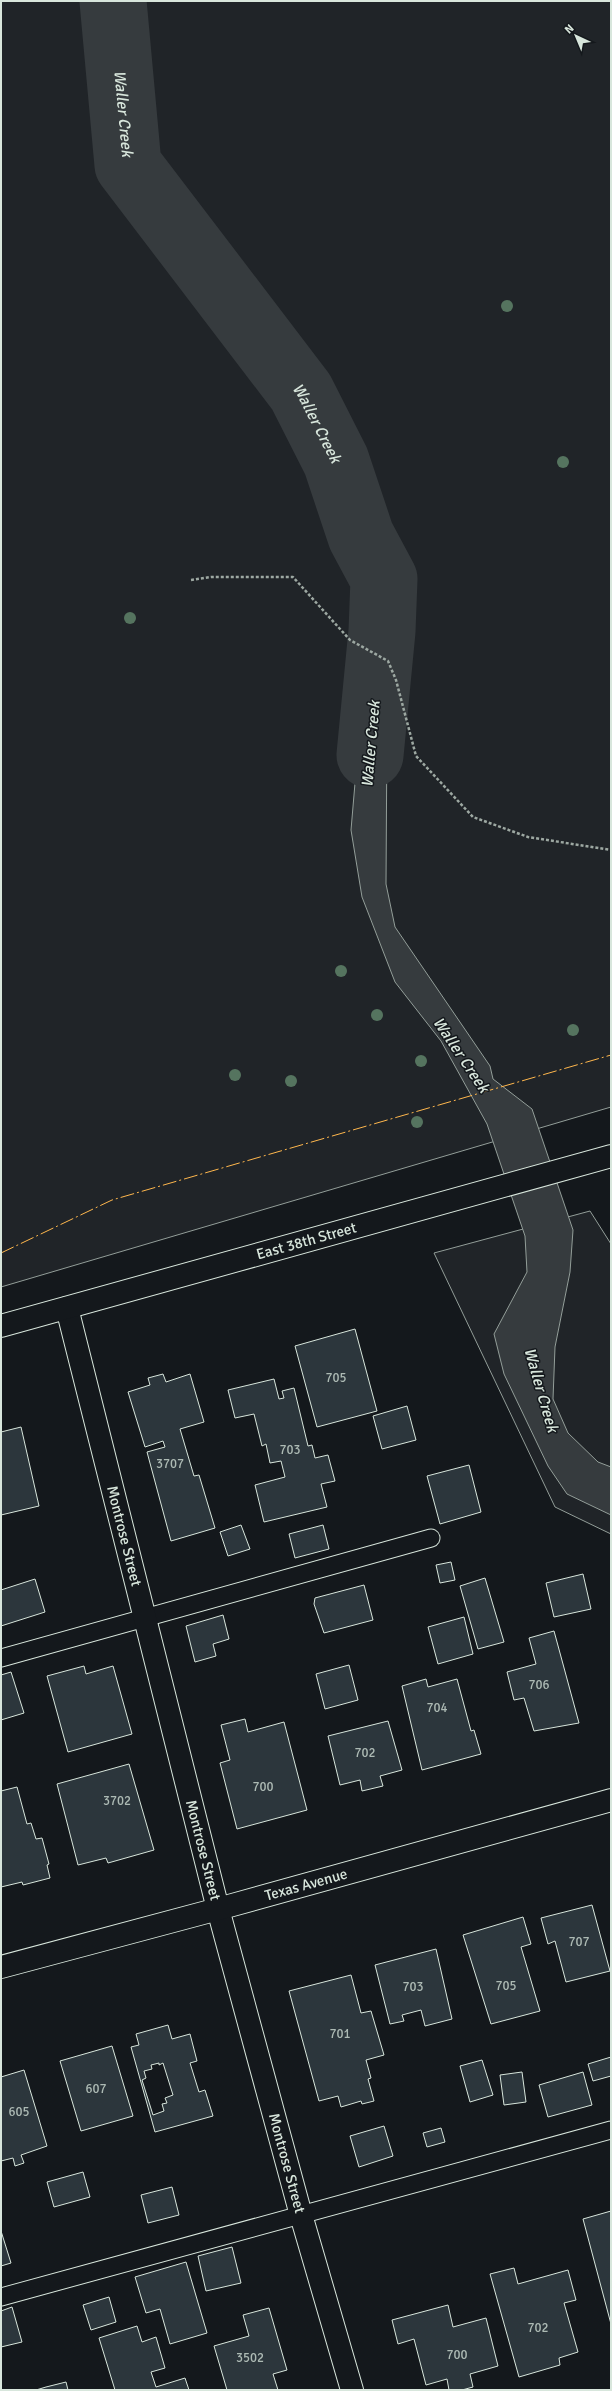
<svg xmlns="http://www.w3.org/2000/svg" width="612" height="2391" viewBox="0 0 612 2391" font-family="Signika,sans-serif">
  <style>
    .green { fill: #202428; stroke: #939e99 }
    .water { fill: #363b3e; stroke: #939e99 }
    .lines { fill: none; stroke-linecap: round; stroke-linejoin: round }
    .river { stroke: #363b3e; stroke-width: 67 }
    .building { fill: #2c363c; stroke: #d8e6dc; fill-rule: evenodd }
    .service-casing { stroke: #d8e6dc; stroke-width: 19 }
    .minor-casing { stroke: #d8e6dc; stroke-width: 24 }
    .tertiary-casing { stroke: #d8e6dc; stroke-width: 24 }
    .path { stroke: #9da8a2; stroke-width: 2.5; stroke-dasharray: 3 2; stroke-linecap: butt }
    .service { stroke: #14181c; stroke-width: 17 }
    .minor { stroke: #14181c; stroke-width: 22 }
    .tertiary { stroke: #14181c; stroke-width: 22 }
    .power { stroke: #ffb74d; stroke-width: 1; stroke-dasharray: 14 3 2 3; stroke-linecap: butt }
    .tree { fill: #55745f }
    .labels { text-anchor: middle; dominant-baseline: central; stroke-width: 3; stroke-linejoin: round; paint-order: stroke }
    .number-label { font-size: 13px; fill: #adbab4 }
    .street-label { font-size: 15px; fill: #d8e6dc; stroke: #14181c }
    .water-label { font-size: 16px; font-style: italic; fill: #d8e6dc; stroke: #14181c }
  </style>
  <rect width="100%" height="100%" fill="#14181c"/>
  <!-- green -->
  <g class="green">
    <polygon points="1,1 611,1 611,1107 1,1287"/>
    <polygon points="590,1211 611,1244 611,1534 555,1507 434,1253"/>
  </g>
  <!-- water -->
  <g class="water">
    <path d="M317 435 332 437 346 456 358 488 371 511 376 531 389 553 385 557C385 570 392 572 394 583 400 604 397 630 388 650L365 641 360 628 361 566 356 562 327 480C319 472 317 462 309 453L311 444Z"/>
    <polygon points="353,653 385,664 390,679 387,726 386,884 395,927 490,1066 493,1079 532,1109 573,1230 570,1272 555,1347 553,1399 568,1433 598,1462 611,1467 611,1515 567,1494 548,1466 504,1374 494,1334 527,1272 525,1236 487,1124 441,1041 395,982 362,897 351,830 361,713 353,673"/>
  </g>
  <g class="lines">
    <!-- river -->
    <path class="river" id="s1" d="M113 1 128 165 301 392 336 461 361 536 384 579 382 631 370 755"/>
  </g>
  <!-- building -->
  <g class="building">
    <polygon points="355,1329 377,1411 317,1427 295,1346"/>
    <polygon points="163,1374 166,1382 190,1374 204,1422 180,1429 194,1476 199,1475 215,1528 171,1541 147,1452 165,1447 163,1441 145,1447 128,1392 150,1385 148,1378"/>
    <polygon points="274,1379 279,1399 284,1398 282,1391 294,1388 308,1446 312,1445 315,1458 328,1455 335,1481 321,1484 327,1507 264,1522 255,1485 285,1477 281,1461 270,1463 266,1444 262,1446 254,1414 235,1418 228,1390"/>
    <polygon points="407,1406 416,1440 382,1449 373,1416"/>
    <polygon points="21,1427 39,1506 1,1515 1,1432"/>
    <polygon points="469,1465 481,1512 440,1524 427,1476"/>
    <polygon points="241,1525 250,1549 228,1556 220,1532"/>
    <polygon points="323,1525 329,1549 295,1558 289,1534"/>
    <polygon points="451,1562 455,1580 440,1583 436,1565"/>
    <polygon points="583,1574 591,1609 554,1617 546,1583"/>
    <polygon points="485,1578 504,1642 478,1649 460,1586"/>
    <polygon points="35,1579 45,1612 1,1626 1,1590"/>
    <polygon points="364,1585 373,1620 324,1633 314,1604 315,1598"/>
    <polygon points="223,1615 229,1639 213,1644 216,1656 195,1662 186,1626"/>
    <polygon points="464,1617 473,1654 438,1664 428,1627"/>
    <polygon points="554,1631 579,1723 534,1731 524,1698 514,1700 507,1672 536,1664 529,1638"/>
    <polygon points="349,1665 358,1700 325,1709 316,1674"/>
    <polygon points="84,1666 86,1674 113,1666 132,1734 68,1752 47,1676"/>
    <polygon points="11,1672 24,1713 1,1720 1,1675"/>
    <polygon points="426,1679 428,1687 457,1679 471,1731 474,1730 481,1754 422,1770 402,1686"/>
    <polygon points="245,1719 248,1732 284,1722 307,1810 237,1829 220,1763 230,1760 221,1725"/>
    <polygon points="388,1721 402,1770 380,1776 383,1786 362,1791 360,1780 340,1785 328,1736"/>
    <polygon points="129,1764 154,1850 108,1863 106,1858 78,1865 57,1784"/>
    <polygon points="17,1787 27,1824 31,1823 36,1839 42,1838 49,1864 47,1865 50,1878 23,1885 22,1882 1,1887 1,1791"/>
    <polygon points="592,1905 610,1971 566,1982 555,1941 548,1944 541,1918"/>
    <polygon points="523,1917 531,1944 521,1947 540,2011 491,2024 463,1935"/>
    <polygon points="436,1949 452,2019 425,2026 421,2010 402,2015 404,2021 390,2024 375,1965"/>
    <polygon points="351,1975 361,2013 371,2011 384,2055 366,2060 371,2078 368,2079 374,2101 362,2104 361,2101 341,2107 338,2096 319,2101 289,1991"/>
    <path d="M168 2025 172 2039 190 2034 197 2061 190 2063 199 2092 205 2090 213 2116 155 2132 131 2047 139 2045 136 2034ZM159 2063V2065L163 2063 173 2095 165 2098 167 2103 162 2104 164 2111 153 2115 142 2080 146 2078 144 2071 152 2069 151 2065Z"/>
    <polygon points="112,2046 133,2116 81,2131 60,2061"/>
    <polygon points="611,2057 611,2076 593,2081 588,2064"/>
    <polygon points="482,2060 493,2095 470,2102 460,2066"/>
    <polygon points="24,2070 47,2146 21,2155 24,2163 15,2166 13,2158 1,2161 1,2077"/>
    <polygon points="522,2072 526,2102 504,2105 500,2075"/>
    <polygon points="583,2072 592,2105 548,2117 539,2085"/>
    <polygon points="384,2126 393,2156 359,2167 350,2136"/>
    <polygon points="441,2128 445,2142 427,2147 423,2133"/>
    <polygon points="83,2172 90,2197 54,2207 47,2182"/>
    <polygon points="172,2187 179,2215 148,2223 141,2195"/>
    <polygon points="611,2211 611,2324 583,2219"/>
    <polygon points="1,2231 11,2263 1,2266"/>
    <polygon points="232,2247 241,2283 206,2291 198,2256"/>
    <polygon points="186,2262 207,2333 170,2344 160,2309 146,2313 135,2277"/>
    <polygon points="514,2268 518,2284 568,2270 576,2300 564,2303 578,2352 559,2358 560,2365 519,2377 490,2274"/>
    <polygon points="109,2297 116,2322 91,2330 83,2305"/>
    <polygon points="448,2305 453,2327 486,2318 498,2366 470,2374 473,2387 462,2390 449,2390 447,2379 426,2385 414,2339 398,2344 392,2320"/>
    <polygon points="12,2307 22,2342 1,2347 1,2311"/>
    <polygon points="269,2308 287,2370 273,2374 278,2390 227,2390 214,2346 249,2336 243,2315"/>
    <polygon points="137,2326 142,2342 156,2337 165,2368 151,2372 156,2387 185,2378 189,2390 115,2390 99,2338"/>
    <polygon points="66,2382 68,2390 36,2390 46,2387"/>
  </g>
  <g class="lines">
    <defs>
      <g id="service">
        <polyline points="1,1658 431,1538"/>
        <polyline points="1,2297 611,2130"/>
      </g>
      <g id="minor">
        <path id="s2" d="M67 1308 218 1909 301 2215 352 2390"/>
        <path id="s3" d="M1 1967 218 1909 611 1800"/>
      </g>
      <g id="tertiary">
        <path id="s4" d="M1 1326 611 1156"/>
      </g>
    </defs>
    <!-- service casing -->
    <use href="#service" class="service-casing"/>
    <!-- minor casing -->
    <use href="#minor" class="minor-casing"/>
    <!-- tertiary casing -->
    <use href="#tertiary" class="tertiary-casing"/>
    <!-- path -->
    <polyline class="path" points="191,580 211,577 293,577 350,640 388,661 396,680 416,756 473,817 528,837 611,850"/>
    <!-- service -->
    <use href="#service" class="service"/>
    <!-- minor -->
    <use href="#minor" class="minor"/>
    <!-- tertiary -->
    <use href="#tertiary" class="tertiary"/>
    <!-- power -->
    <polyline class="power" points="1,1253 112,1200 611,1055"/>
  </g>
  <!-- trees -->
  <g class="tree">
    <circle cx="507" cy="306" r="6"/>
    <circle cx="563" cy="462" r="6"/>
    <circle cx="130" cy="618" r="6"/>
    <circle cx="341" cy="971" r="6"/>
    <circle cx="377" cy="1015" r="6"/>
    <circle cx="573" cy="1030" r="6"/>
    <circle cx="421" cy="1061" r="6"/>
    <circle cx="235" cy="1075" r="6"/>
    <circle cx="291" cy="1081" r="6"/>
    <circle cx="417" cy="1122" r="6"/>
  </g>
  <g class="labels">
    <!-- number labels -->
    <g class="number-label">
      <text x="336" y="1378">705</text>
      <text x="290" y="1450">703</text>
      <text x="170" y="1464">3707</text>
      <text x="539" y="1685">706</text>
      <text x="437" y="1708">704</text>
      <text x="365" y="1753">702</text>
      <text x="263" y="1787">700</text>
      <text x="117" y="1801">3702</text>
      <text x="579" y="1942">707</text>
      <text x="506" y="1986">705</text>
      <text x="413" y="1987">703</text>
      <text x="340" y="2034">701</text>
      <text x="96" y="2089">607</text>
      <text x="19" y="2112">605</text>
      <text x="538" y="2328">702</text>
      <text x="457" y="2355">700</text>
      <text x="250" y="2358">3502</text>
    </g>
    <!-- street labels -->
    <g class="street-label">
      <text stroke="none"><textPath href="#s4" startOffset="317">East 38th Street</textPath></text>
      <text stroke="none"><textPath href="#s2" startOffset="235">Montrose Street</textPath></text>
      <text stroke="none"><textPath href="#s2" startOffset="559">Montrose Street</textPath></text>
      <text stroke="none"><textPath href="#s3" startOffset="316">Texas Avenue</textPath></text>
      <text stroke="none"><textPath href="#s2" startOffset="883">Montrose Street</textPath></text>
    </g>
    <!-- water labels -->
    <g class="water-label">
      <text stroke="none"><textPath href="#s1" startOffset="113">Waller Creek</textPath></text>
      <text stroke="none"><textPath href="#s1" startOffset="485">Waller Creek</textPath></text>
      <text transform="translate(371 744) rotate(-85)">Waller Creek</text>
      <text transform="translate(461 1055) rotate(56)">Waller Creek</text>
      <text transform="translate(541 1390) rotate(74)">Waller Creek</text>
    </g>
  </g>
  <!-- border -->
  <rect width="612" height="2391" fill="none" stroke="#d8e6dc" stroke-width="4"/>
  <!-- north arrow -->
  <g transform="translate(576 36) rotate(316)" stroke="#14181c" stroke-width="3" paint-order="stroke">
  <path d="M0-3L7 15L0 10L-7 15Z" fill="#d8e6dc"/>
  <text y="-6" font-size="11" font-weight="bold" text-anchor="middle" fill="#d8e6dc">N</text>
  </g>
</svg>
